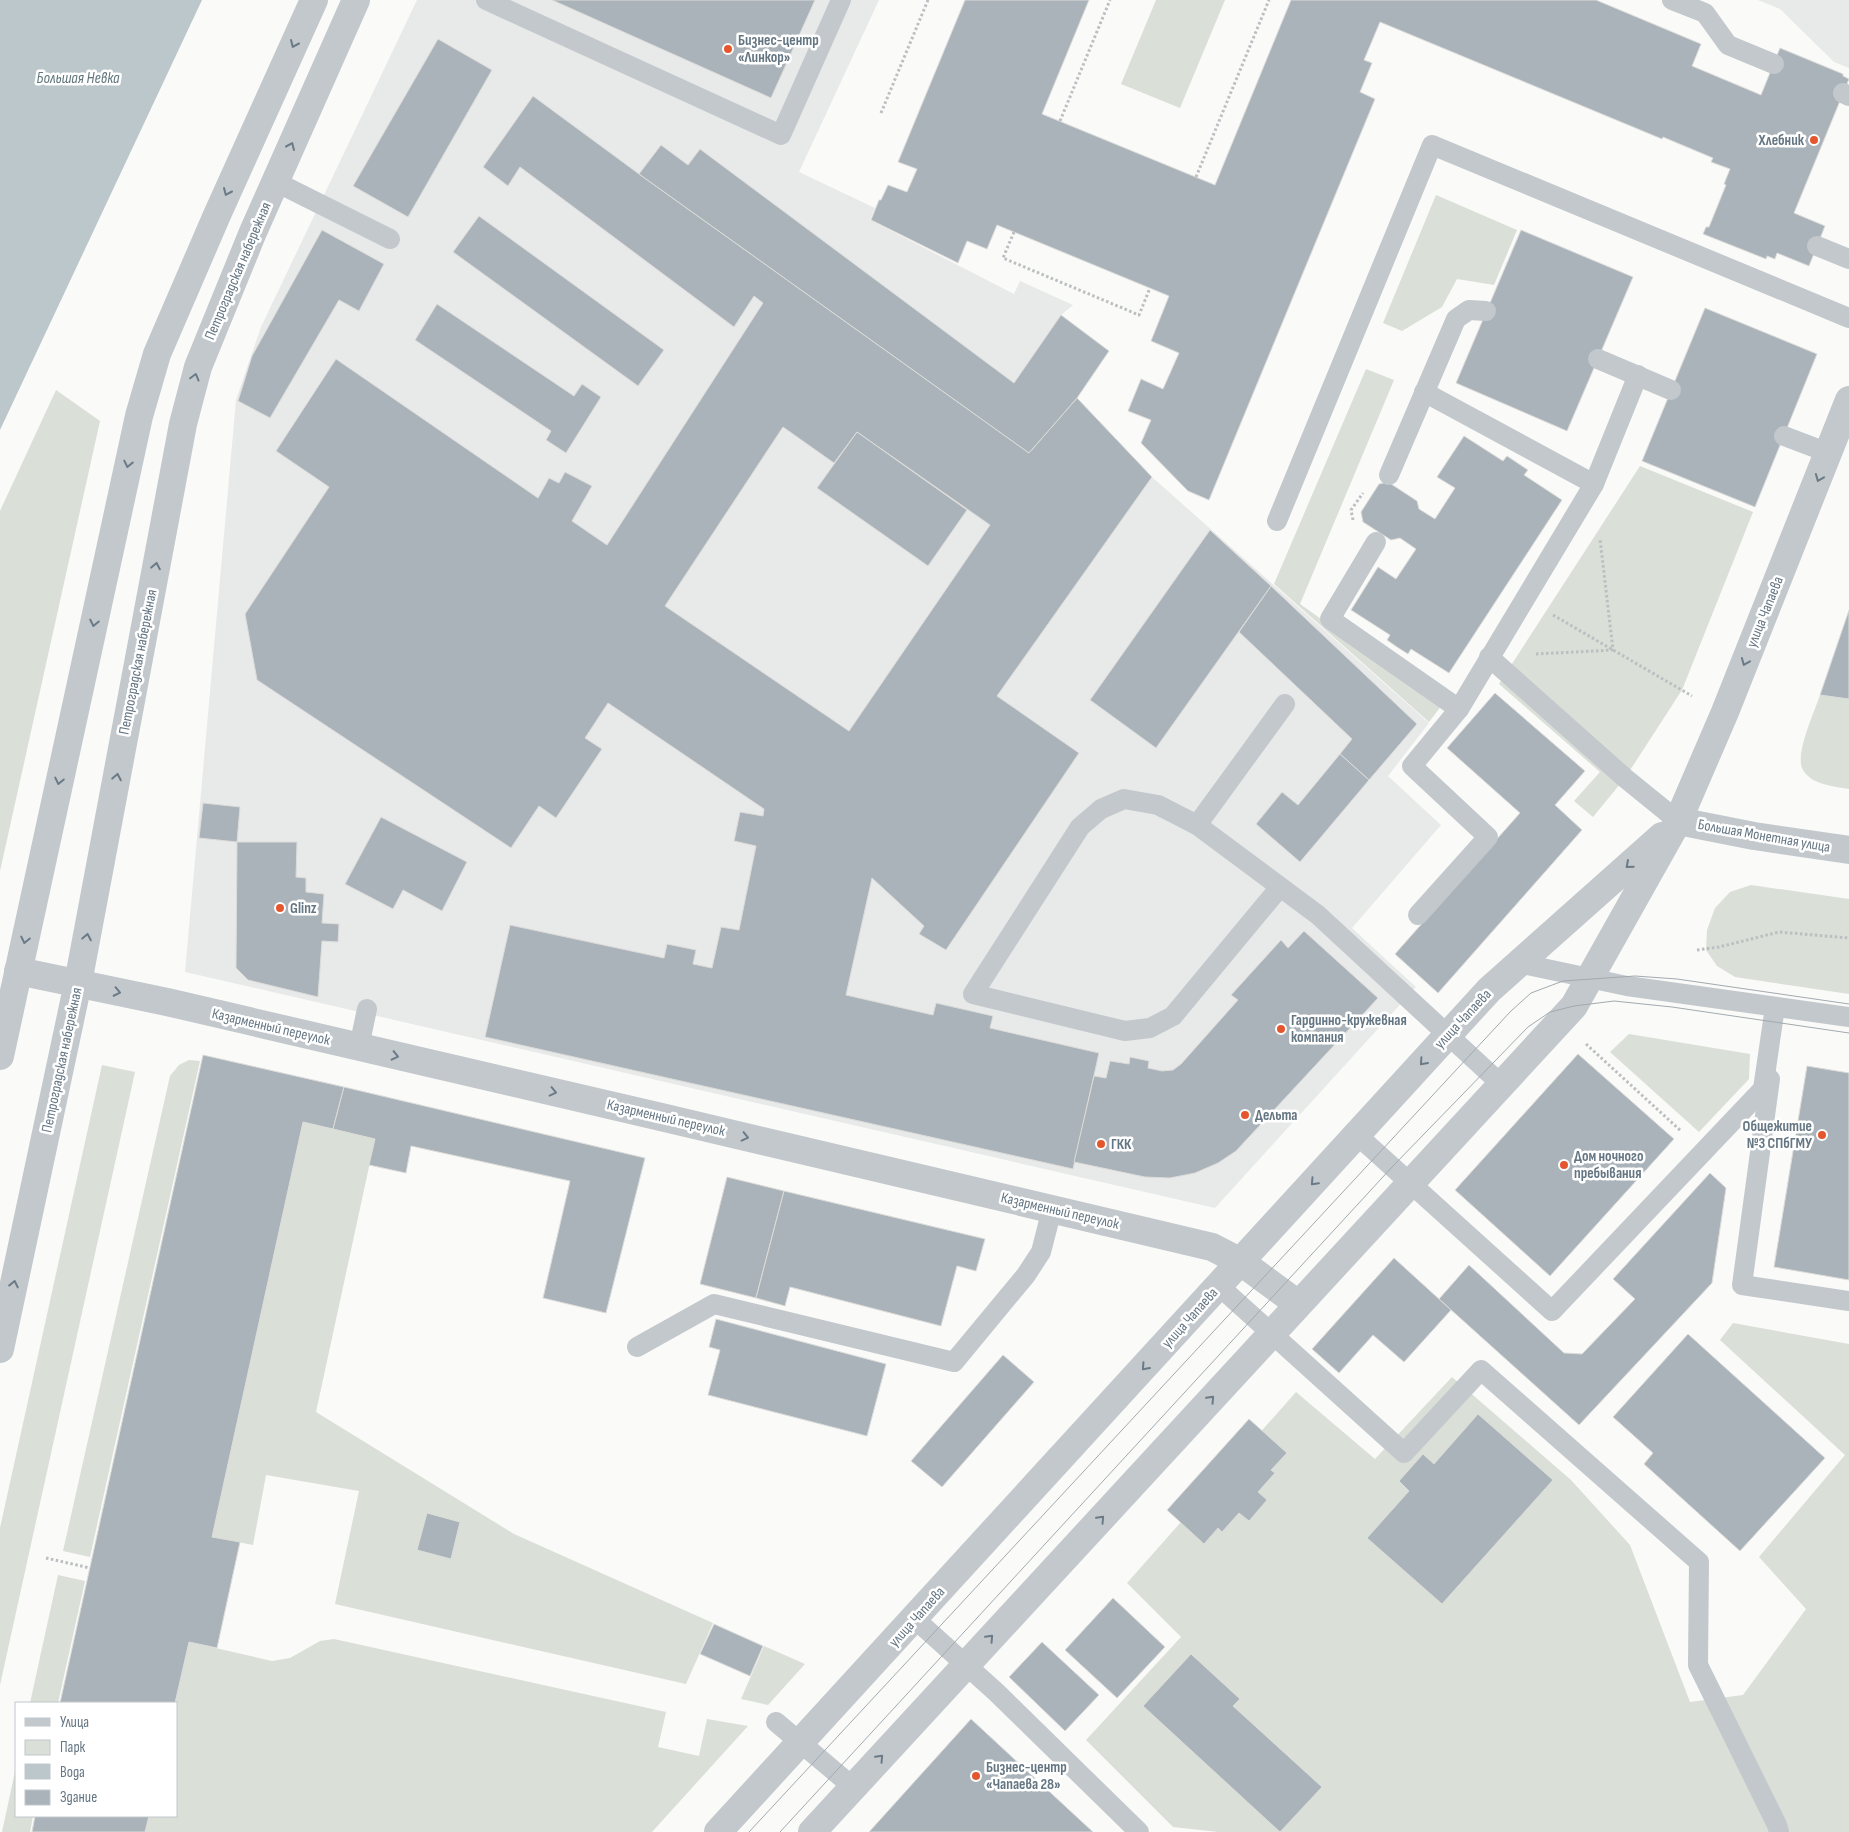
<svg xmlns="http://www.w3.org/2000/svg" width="1849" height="1832" viewBox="0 0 1849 1832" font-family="'Sofia Sans Condensed',sans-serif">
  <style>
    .built { fill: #e8e9e9 }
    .green { fill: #dadfd7; fill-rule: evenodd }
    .water { fill: #bbc7cb }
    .building { fill: #aab3b9; stroke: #dcdcda; fill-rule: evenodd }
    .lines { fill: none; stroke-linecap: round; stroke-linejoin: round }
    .path { stroke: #bbbfc2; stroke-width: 3; stroke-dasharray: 2.5 2.5; stroke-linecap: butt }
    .service { stroke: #c3c8cc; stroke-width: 20 }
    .minor { stroke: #c3c8cc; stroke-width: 28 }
    .tertiary { stroke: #c3c8cc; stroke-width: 28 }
    .tram { stroke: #a2aab0; stroke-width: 1 }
    .oneway { stroke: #6a7a87 }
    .poi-dot { fill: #e4572e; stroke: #fff; stroke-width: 2 }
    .labels { text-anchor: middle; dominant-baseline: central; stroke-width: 5; stroke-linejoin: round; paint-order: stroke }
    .poi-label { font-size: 15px; font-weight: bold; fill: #657683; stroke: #fff; text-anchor: start }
    .street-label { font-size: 15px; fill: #657683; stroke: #fff }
    .water-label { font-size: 16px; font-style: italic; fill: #60757c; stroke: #fff }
  </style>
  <rect width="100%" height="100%" fill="#fafaf8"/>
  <!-- built -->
  <g class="built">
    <polygon points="417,0 879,0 799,172 875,208 870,220 1014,294 1020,281 1073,305 1061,315 1109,351 1077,398 1152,477 1429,723 1388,776 1441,825 1352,928 1416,987 1215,1208 185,972 236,400 261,327"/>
    <polygon points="1758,0 1849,0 1849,68 1834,62 1780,9"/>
  </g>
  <!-- green -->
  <g class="green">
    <polygon points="1156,0 1225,0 1180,108 1121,84"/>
    <polygon points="1436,195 1517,230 1494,285 1457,279 1442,307 1402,331 1383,323"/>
    <polygon points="1366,369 1394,380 1300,604 1442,705 1429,722 1274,584"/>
    <polygon points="56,390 100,421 0,871 0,511"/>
    <polygon points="1640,466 1753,512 1682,690 1625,778 1593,817 1574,801 1600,772 1499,684"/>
    <path d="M1820 695 1849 699V789C1833 786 1812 785 1803 770 1794 755 1815 711 1820 695Z"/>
    <polygon points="1751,885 1849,899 1849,994 1735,977 1717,966 1706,950 1707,930 1715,908 1730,892"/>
    <polygon points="1629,1034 1750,1054 1749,1079 1699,1132 1610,1052"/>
    <polygon points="189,1060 200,1061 90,1557 63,1551 170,1076 179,1065"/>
    <polygon points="102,1065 135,1072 0,1685 0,1528"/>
    <path d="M303 1122 375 1139 316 1412 514 1534 713 1623 686 1684 335 1604 359 1491 266 1475 253 1545 212 1537ZM427 1513 460 1522 451 1558Z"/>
    <polygon points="1733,1323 1849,1344 1849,1832 1218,1832 1173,1827 1086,1740 1181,1637 1127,1583 1296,1392 1375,1459 1452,1377 1571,1480 1630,1545 1690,1702 1743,1695 1806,1609 1759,1557 1845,1455 1720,1340"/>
    <polygon points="58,1575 85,1581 58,1703 30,1703"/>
    <polygon points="334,1639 666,1712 658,1747 699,1756 707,1719 748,1726 652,1832 145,1832 149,1816 176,1816 176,1703 175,1703 189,1642 272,1661 290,1658 320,1641"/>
    <polygon points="764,1646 805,1664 768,1705 741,1699"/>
    <polygon points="16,1767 16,1816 33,1816 30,1832 2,1832"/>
  </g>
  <!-- water -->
  <polygon class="water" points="0,0 202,0 0,430"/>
  <!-- building -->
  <g class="building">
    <polygon points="552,0 815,0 771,98"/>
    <polygon points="965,0 1089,0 1042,114 1215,185 1291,0 1596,0 1701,44 1692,66 1761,95 1780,48 1843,74 1843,76 1849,79 1794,213 1825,226 1809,266 1777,253 1775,259 1767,256 1766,259 1703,234 1706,227 1709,227 1726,185 1724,184 1730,169 1711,162 1713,158 1663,137 1662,139 1380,22 1364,60 1372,63 1360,92 1375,99 1209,500 1188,491 1141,443 1151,420 1128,411 1141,379 1163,389 1179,353 1151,341 1169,296 997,225 987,249 967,241 958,263 871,220 879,200 881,200 888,185 907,192 917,169 898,162"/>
    <polygon points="438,39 492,70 408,217 353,186"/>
    <path d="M533 96 639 174 1029 453 1077 398 1152 477 997 696 1079 753 946 950 919 934 924 926 872 878 846 995 933 1015 936 1003 993 1016 990 1028 1099 1053 1073 1169 485 1037 510 925 664 958 667 944 696 950 693 964 712 968 721 927 739 930 756 846 734 841 740 812 763 816 764 809 608 703 585 738 602 749 556 818 539 806 511 848 257 680 245 614 329 487 276 451 336 359 538 498 549 478 559 483 565 472 592 486 572 521 607 545 763 303 754 296 734 327 520 167 508 186 483 167ZM783 427 834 463 857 432 990 525 849 731 665 606Z"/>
    <polygon points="661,145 688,165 700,149 1014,383 1061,315 1109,351 1077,398 1029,453 639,174"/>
    <polygon points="479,216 664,350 638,386 453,252"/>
    <polygon points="322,230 384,264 359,311 339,300 270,418 238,401 252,356"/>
    <polygon points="1521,230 1633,277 1567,431 1456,383"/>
    <polygon points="437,304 574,396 582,384 601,397 566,453 546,440 551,431 415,340"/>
    <polygon points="1705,308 1817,354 1755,507 1642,461"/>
    <polygon points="857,432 967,510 928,566 817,488"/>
    <polygon points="1464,436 1503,461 1507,456 1528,470 1524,475 1562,500 1449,673 1411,649 1408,654 1397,647 1387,640 1390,635 1351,610 1378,567 1396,579 1416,549 1400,538 1391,540 1363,522 1361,512 1379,484 1388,482 1417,501 1419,509 1435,519 1455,488 1437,477"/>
    <polygon points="1210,530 1271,586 1156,748 1090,700"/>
    <polygon points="1271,586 1417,724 1369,780 1340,754 1352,739 1239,632"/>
    <polygon points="1849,610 1849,699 1820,695"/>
    <polygon points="1495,693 1585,771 1555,805 1582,830 1438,993 1395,954 1520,813 1447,748"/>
    <polygon points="1340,754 1369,780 1300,862 1256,824 1282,792 1298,805"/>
    <polygon points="203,803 240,807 237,842 199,838"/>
    <polygon points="381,817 467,862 442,911 403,890 393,909 345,884"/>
    <polygon points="237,842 297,842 296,877 306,878 306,892 324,894 322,923 339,924 338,942 322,941 318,997 248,980 236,968"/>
    <polygon points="1304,931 1378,998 1236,1151 1218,1163 1195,1173 1170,1178 1145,1177 1074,1162 1094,1076 1106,1078 1110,1061 1129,1064 1130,1057 1149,1061 1148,1068 1162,1071 1173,1070 1181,1064 1238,1000 1231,995 1281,940 1288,948"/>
    <polygon points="1578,1054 1674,1139 1550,1276 1455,1190"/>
    <polygon points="203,1055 344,1087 333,1129 303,1122 212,1537 240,1542 217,1648 189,1642 175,1703 60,1703"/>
    <polygon points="1807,1066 1849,1073 1849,1280 1774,1267"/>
    <polygon points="344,1087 645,1158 606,1313 543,1298 570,1181 411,1146 406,1173 369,1165 375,1139 333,1129"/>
    <polygon points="1710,1173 1726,1188 1712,1283 1579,1425 1439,1299 1469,1265 1564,1353 1582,1354 1635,1299 1613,1279"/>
    <polygon points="727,1177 784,1191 756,1298 700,1284"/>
    <polygon points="784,1191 985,1239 976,1271 957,1266 941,1326 790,1287 785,1306 756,1298"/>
    <polygon points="1394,1258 1451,1310 1404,1362 1373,1335 1339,1373 1312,1349"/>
    <polygon points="716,1319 886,1364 867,1436 708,1395 720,1350 709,1347"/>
    <polygon points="1688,1334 1825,1458 1740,1551 1644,1464 1653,1453 1613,1417"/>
    <polygon points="1003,1355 1034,1382 942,1487 911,1461"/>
    <polygon points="1478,1414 1553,1480 1442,1604 1367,1538 1409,1491 1399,1481 1423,1454 1434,1464"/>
    <polygon points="1249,1419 1287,1453 1271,1470 1275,1473 1258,1492 1267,1500 1249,1521 1239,1513 1222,1532 1218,1528 1204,1544 1167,1510"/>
    <polygon points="427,1513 460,1522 451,1559 417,1550"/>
    <polygon points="1113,1598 1165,1647 1117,1698 1065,1650"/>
    <polygon points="714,1624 763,1646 750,1676 700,1654"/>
    <polygon points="1042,1642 1099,1695 1065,1731 1009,1677"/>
    <polygon points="1191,1654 1240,1699 1233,1706 1322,1787 1280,1832 1143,1706"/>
    <polygon points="971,1719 1093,1832 869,1832"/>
    <polygon points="35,1816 149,1816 145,1832 32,1832"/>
  </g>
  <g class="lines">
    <!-- path -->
    <g class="path">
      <polyline points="881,113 928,0"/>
      <polyline points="1060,121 1110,0"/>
      <polyline points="1196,177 1269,0"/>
      <polyline points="1014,232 1003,258 1139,315 1150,288"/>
      <polyline points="1353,520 1351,510 1363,493"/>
      <polyline points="1553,615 1692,696"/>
      <polyline points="1536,654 1613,650 1600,539"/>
      <polyline points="1697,950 1719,947 1779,932 1849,938"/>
      <polyline points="1586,1044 1681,1131"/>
      <polyline points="46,1558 90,1568"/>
    </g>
    <!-- service -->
    <g class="service">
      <polyline points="486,0 781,135 841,0"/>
      <polyline points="1672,0 1705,13 1728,45 1774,64"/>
      <polyline points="1843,93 1849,96"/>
      <polyline points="276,182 390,239"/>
      <polyline points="1817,246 1849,259"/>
      <polyline points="1598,359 1671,390"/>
      <polyline points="1424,392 1594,484"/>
      <polyline points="1784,436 1829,453"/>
      <polyline points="1389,475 1456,319 1469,310 1486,311"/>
      <polyline points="1277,521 1432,145 1849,318"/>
      <polyline points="1376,542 1330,619 1459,709"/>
      <polyline points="1489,657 1625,778 1678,821"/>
      <polyline points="1197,825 1285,704"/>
      <polyline points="1280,887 1173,1016 1150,1028 1125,1031 973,994 1080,827 1101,809 1124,799 1158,805 1197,825 1318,915 1501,1084"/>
      <polyline points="1418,915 1488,837 1412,766 1459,709 1594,484 1638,375"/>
      <polyline points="1518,963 1627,986 1849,1017"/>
      <polyline points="359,1047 367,1009"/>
      <polyline points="1770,1079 1742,1285 1849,1301"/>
      <polyline points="1357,1135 1552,1311 1763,1089 1775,1007"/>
      <polyline points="1219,1286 1404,1453 1481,1370 1699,1562 1698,1665 1777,1825 1779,1832"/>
      <polyline points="637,1347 714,1304 954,1362 1026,1275 1041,1252 1052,1209"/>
      <polyline points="915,1619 996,1692 1139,1832"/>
      <polyline points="776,1722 853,1787"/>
    </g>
    <!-- minor -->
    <polyline class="minor" points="18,971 167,1002 661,1117 1212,1247 1241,1262 1298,1304"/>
    <!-- tertiary -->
    <g class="tertiary">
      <polyline points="1678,821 1754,836 1849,850"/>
      <polyline points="0,1056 139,416 157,354 217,215 314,0"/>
      <polyline points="0,1349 78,983 183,424 198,367 253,232 356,0"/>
      <polyline points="718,1832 1489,990 1662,836"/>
      <polyline points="812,1832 1574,1006 1678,821 1725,712 1849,400"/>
    </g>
    <!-- tram -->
    <g class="tram">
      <polyline points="749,1832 1470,1055 1511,1011 1531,993 1563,981 1635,976 1677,979 1849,1004"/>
      <polyline points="780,1832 1393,1166 1528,1027 1550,1012 1574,1006 1614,1001 1672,1007 1849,1033"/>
    </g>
  </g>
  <!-- one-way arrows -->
  <defs><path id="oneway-chevron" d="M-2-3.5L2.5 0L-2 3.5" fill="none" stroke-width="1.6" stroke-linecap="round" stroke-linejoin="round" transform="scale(1.25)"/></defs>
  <g class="oneway">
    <use href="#oneway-chevron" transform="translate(294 44) rotate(114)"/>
    <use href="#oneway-chevron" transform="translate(291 146) rotate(-66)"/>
    <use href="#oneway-chevron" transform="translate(227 192) rotate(114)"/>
    <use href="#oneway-chevron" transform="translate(195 377) rotate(-75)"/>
    <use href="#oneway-chevron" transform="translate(128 464) rotate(102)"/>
    <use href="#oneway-chevron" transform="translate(1819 478) rotate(112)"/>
    <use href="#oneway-chevron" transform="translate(156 566) rotate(-79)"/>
    <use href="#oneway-chevron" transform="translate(94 623) rotate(102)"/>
    <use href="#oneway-chevron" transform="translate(1745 662) rotate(112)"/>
    <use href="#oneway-chevron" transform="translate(117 777) rotate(-79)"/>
    <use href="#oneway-chevron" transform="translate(59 781) rotate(102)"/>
    <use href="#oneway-chevron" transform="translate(1629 865) rotate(139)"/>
    <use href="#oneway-chevron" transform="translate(87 937) rotate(-79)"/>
    <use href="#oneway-chevron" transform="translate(25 940) rotate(102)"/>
    <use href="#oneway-chevron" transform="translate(117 992) rotate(12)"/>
    <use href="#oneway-chevron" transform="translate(395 1056) rotate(13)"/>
    <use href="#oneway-chevron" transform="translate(1423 1062) rotate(132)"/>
    <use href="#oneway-chevron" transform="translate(553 1092) rotate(13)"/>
    <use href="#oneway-chevron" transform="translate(745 1137) rotate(13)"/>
    <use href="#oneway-chevron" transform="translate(1314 1182) rotate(133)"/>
    <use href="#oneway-chevron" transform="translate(14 1284) rotate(-78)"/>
    <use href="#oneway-chevron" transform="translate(1145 1367) rotate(132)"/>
    <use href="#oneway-chevron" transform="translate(1211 1399) rotate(-47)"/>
    <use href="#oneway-chevron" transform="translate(1101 1519) rotate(-47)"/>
    <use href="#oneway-chevron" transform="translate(990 1638) rotate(-47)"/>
    <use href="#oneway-chevron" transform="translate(880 1758) rotate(-47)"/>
  </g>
  <!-- markers -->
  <g class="poi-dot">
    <circle cx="728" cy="49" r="5"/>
    <circle cx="1814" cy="140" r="5"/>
    <circle cx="280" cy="908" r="5"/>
    <circle cx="1281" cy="1029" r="5"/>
    <circle cx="1245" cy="1115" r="5"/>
    <circle cx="1822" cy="1135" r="5"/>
    <circle cx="1101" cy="1144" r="5"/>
    <circle cx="1564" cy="1165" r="5"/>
    <circle cx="976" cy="1776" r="5"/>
  </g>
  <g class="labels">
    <!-- poi labels -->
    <g class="poi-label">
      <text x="738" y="40">Бизнес-центр<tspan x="738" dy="17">«Линкор»</tspan></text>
      <text x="1804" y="140" text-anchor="end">Хлебник</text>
      <text x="290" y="908">Glinz</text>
      <text x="1291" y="1020">Гардинно-кружевная<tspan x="1291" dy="17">компания</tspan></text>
      <text x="1255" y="1115">Дельта</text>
      <text x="1812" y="1126" text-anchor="end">Общежитие<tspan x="1812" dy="17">№3 СПбГМУ</tspan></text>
      <text x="1111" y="1144">ГКК</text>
      <text x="1574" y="1156">Дом ночного<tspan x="1574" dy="17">пребывания</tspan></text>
      <text x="986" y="1767">Бизнес-центр<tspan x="986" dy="17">«Чапаева 28»</tspan></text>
    </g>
    <!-- street labels -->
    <g class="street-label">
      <text transform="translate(238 271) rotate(-67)">Петроградская набережная</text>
      <text transform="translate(1765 612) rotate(-68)">улица Чапаева</text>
      <text transform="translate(138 662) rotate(-79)">Петроградская набережная</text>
      <text transform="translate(1764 836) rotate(10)">Большая Монетная улица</text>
      <text transform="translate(1463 1019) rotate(-47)">улица Чапаева</text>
      <text transform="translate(271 1027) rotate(13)">Казарменный переулок</text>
      <text transform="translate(62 1060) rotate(-78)">Петроградская набережная</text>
      <text transform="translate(666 1118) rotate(13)">Казарменный переулок</text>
      <text transform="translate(1060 1211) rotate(13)">Казарменный переулок</text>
      <text transform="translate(1190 1318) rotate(-48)">улица Чапаева</text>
      <text transform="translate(917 1617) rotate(-48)">улица Чапаева</text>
    </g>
    <!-- water labels -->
    <g class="water-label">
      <text x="78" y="78">Большая Невка</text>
    </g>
  </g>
  <!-- legend -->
  <rect x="15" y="1702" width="162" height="115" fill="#ffffff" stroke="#c1c8cd"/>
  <rect x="25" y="1718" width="25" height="8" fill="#c3c8cc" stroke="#c1c8cd"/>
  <text x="60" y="1727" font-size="15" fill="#657683">Улица</text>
  <rect x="25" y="1740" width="25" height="15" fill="#dadfd7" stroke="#c1c8cd"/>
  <text x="60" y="1752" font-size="15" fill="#657683">Парк</text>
  <rect x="25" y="1764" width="25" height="15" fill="#bbc7cb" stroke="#c1c8cd"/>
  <text x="60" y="1777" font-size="15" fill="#657683">Вода</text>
  <rect x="25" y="1790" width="25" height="15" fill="#aab3b9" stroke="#c1c8cd"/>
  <text x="60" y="1802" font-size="15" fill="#657683">Здание</text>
</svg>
